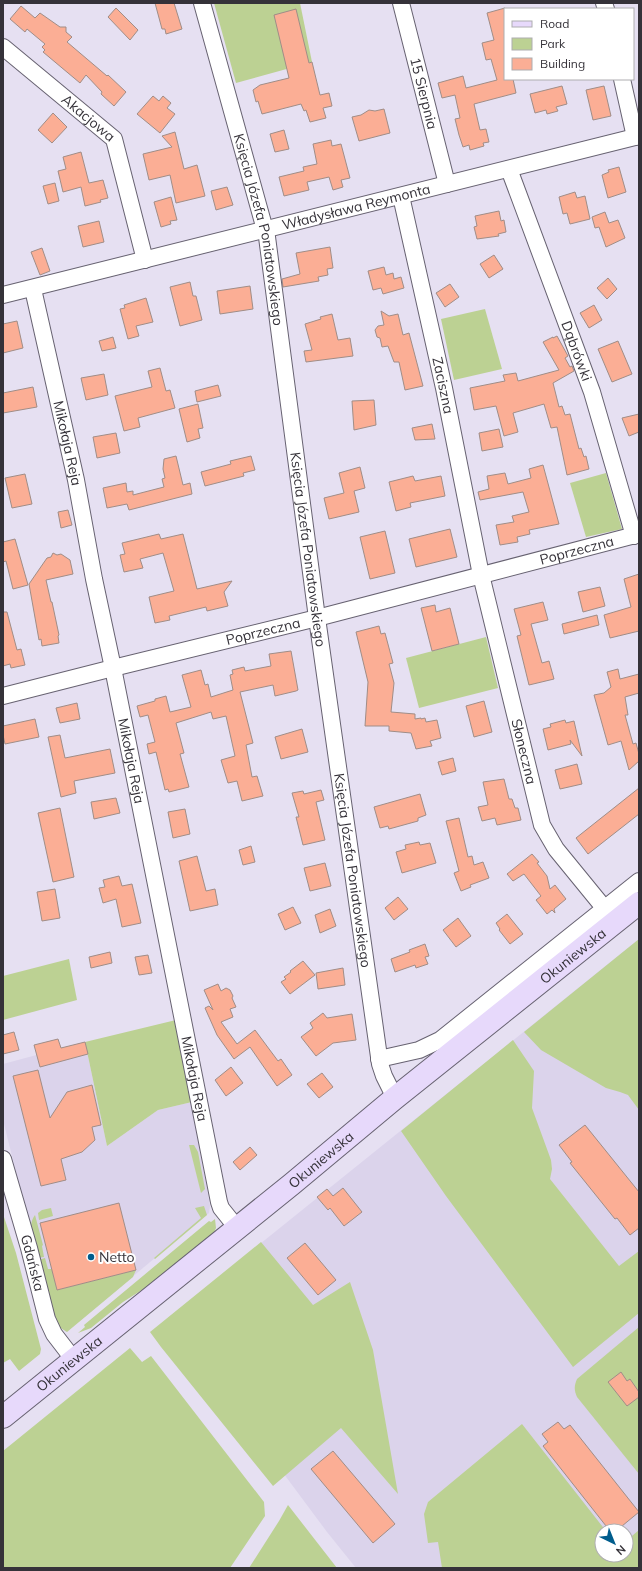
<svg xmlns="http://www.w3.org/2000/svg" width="642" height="1571" viewBox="0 0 642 1571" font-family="Mulish,sans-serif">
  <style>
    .built { fill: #dbd3eb; fill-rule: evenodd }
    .green { fill: #bcd193 }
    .building { fill: #fbae95; stroke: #a08d87 }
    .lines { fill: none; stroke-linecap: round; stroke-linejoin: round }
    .minor-casing { stroke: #676271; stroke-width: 18 }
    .secondary-casing { stroke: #676271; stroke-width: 24 }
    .minor { stroke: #fff; stroke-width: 16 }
    .secondary { stroke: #e7d9fb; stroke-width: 22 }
    .poi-dot { fill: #005d8d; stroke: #fff; stroke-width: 1.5 }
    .labels { text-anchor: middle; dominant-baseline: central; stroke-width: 4; stroke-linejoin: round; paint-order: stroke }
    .street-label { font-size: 14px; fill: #353239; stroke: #fff }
    .poi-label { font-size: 14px; fill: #353239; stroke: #fff; text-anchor: start }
  </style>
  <rect width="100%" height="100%" fill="#e6e0f2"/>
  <!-- built -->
  <g class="built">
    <path d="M639 939V1568H356L327 1532 168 1318ZM602 1531H626V1555H602Z"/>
    <polygon points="85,1042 107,1146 158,1110 192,1102 210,1206 209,1213 66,1332 52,1316 3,1120 3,1064"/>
  </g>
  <!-- green -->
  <g class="green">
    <polygon points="214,3 300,3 312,62 236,83"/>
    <polygon points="485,309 502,369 454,380 441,319"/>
    <polygon points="606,473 622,529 586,537 570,483"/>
    <polygon points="486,637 498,688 419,708 406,658"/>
    <polygon points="639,939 639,1110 628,1095 620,1092 606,1088 541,1050 524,1032"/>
    <polygon points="69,959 77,1000 3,1020 3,976"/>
    <polygon points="176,1020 192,1102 158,1110 107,1146 85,1042"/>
    <polygon points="513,1040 534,1071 532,1108 551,1160 552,1169 550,1179 619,1266 639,1251 639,1313 573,1367 446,1196 401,1131"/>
    <polygon points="189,1145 194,1145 198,1152 205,1189 201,1193"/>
    <polygon points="204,1206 207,1215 155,1259 154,1258 201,1218 195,1208"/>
    <polygon points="51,1208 53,1216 39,1220 38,1213 42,1210"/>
    <polygon points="3,1214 16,1253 41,1349 40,1354 19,1371 10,1359 3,1363"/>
    <path d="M35 1215 43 1245 42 1246 44 1257 37 1258C34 1245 26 1227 35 1215Z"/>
    <polygon points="215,1219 216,1228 212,1237 167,1274 123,1302 91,1328 78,1333 85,1327 84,1325 209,1221 211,1222"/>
    <polygon points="261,1242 313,1305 350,1282 373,1350 398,1494 341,1428 273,1486 161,1347 150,1332"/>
    <polygon points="45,1258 48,1269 52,1269 57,1290 136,1270 133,1277 67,1332 59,1327 55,1322 38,1260"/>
    <path d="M639 1327V1474L577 1397C574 1390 574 1386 577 1379Z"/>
    <polygon points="130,1348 142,1362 151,1356 264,1502 265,1516 230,1568 3,1568 3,1451"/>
    <polygon points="522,1424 606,1531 602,1531 602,1555 626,1555 626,1541 639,1530 639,1568 442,1568 438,1542 428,1543 424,1514 428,1502"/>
    <polygon points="288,1505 337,1568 249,1568 279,1521"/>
  </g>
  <!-- building -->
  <g class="building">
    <polygon points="155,3 174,3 182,29 166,34 165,29 162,29"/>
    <polygon points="21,6 35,18 40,13 60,27 66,27 66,32 72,37 67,42 107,76 108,75 126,92 114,106 101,94 102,92 86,75 80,83 43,52 45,50 42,47 45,44 27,29 25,32 10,19"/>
    <polygon points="116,8 138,30 130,40 108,17"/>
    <polygon points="505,8 505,79 513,79 516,93 474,104 480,130 486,129 489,142 483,143 484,146 470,150 469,145 463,147 459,135 455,119 460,118 455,95 442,98 438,83 463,76 466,88 497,80 491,59 486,60 482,43 494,40 487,13"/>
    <polygon points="296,9 309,63 312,62 320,95 329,93 332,106 323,108 326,118 310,122 306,110 304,111 301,104 262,114 258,101 256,102 253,90 260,85 289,78 274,15"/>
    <polygon points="562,86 567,104 556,107 558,111 547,114 546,110 535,113 530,94"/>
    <polygon points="604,86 611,116 593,120 586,90"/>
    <polygon points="153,96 159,101 163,96 171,103 167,108 175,114 160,133 137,114"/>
    <polygon points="384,109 390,133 359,141 352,117 361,115 369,110 375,111"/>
    <polygon points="53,113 67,127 52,143 38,130"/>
    <polygon points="284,130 289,149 275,152 270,134"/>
    <polygon points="175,132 184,169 197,165 205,196 176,203 170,175 149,180 143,154 172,147 162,136"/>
    <polygon points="331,140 332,146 341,144 350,178 341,180 343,187 333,190 329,177 307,182 309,190 284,196 279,177 304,171 303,167 317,164 313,144"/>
    <polygon points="81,152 89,183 103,180 108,198 100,200 101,202 85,206 81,187 63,192 58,171 66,169 63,157"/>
    <polygon points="619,167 626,192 608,198 602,175 609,172 608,170"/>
    <polygon points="55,183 59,201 48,204 43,186"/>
    <polygon points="227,187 233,205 216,210 211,191"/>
    <polygon points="575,192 577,198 585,196 590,219 570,224 567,213 563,214 559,197"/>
    <polygon points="171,197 177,220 170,221 171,224 161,227 154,202"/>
    <polygon points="499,211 501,221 504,220 506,232 498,234 499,236 477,239 474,227 477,226 475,216"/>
    <polygon points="605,212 609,223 618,220 625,238 606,247 599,227 595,228 592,217"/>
    <polygon points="99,221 104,242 83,247 78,226"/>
    <polygon points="330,247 333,268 327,269 328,275 318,277 319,281 283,287 282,279 300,274 296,253"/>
    <polygon points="42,248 50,271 40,275 31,252"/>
    <polygon points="494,255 503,269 489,278 480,264"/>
    <polygon points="384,267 386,275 393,273 394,279 401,277 404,288 383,294 381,288 373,290 368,271"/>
    <polygon points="608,278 617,289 607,299 597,288"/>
    <polygon points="190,282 193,296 196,296 202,320 180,326 170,287"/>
    <polygon points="450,284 459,297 445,307 436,293"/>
    <polygon points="250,286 253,309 220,314 217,291"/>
    <polygon points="146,298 153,322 136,326 139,336 128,339 120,309 125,308 124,305"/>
    <polygon points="594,305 602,320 589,328 580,313"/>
    <polygon points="381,311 389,316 398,314 403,335 409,333 423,386 405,390 399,362 394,362 388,346 382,347 380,338 377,337 375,330 378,326 384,325"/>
    <polygon points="332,314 338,340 350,338 353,356 306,362 304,351 312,350 305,324 321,319 320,317"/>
    <polygon points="17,321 23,348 3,353 3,324"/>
    <polygon points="557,336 568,356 565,358 570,367 572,366 574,371 553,383 559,407 562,406 565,415 570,414 579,449 581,448 584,457 586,456 589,469 567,475 557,427 551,428 544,404 513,413 518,432 504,436 496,406 474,410 470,388 505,381 503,375 516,373 518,381 559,370 543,342 553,337 553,338"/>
    <polygon points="113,337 116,348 102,351 99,341"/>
    <polygon points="618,341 632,374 612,382 598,349"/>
    <polygon points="160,368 166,391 170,390 175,408 138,418 140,427 124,431 115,396 152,387 148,371"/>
    <polygon points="104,374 108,395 86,400 81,378"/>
    <polygon points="218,385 221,396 197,402 195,391"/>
    <polygon points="33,387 37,407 3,413 3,393"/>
    <polygon points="374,400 376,425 354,430 352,401"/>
    <polygon points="198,404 203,428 198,429 200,438 187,442 179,409"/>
    <polygon points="639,414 639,432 629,436 622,418"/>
    <polygon points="432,424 435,439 415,440 412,428"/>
    <polygon points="499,429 503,447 482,451 479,433"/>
    <polygon points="116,433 120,453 97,458 93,437"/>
    <polygon points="176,456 183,485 190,483 192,494 129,510 127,504 107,508 103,488 126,483 127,492 133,491 133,495 164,487 162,479 165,478 163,469 164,459"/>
    <polygon points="251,456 255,470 243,473 244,476 205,486 201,472 231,464 230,461"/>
    <polygon points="543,465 559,524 529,530 530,534 517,537 518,542 500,545 496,525 514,522 512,516 529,512 523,492 480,500 478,492 489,489 487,476 505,473 508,484 531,478 529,469"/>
    <polygon points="360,467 365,488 354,491 359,512 329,519 324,498 344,493 339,473"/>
    <polygon points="25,474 32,504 12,508 5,478"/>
    <polygon points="413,476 415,481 441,476 445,496 410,503 411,507 396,511 389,482"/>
    <polygon points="68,510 72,525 61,528 58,512"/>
    <polygon points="450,529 457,557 416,567 409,539"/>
    <polygon points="385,531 395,573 370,579 360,537"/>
    <polygon points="159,534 161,539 183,534 197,589 232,581 224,592 228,606 207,611 206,607 169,616 170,620 155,623 149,597 174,591 163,553 140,559 143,568 124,572 120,555 125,554 122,543"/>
    <polygon points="15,539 28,585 13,589 6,561 3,562 3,542"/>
    <polygon points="53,553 57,555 61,554 70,560 73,574 46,580 51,602 52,602 59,635 58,636 59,643 42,646 41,639 39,640 29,584 47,558 51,557"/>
    <polygon points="639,574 639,631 610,638 604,615 631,607 624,579"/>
    <polygon points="600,587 605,606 583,612 578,592"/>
    <polygon points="543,602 548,620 531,624 542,663 549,661 554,679 529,685 517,636 521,635 514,609"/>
    <polygon points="435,605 436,612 450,608 459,644 432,651 421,608"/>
    <polygon points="3,612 7,612 17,650 21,649 25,665 11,668 10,664 3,666"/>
    <polygon points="597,615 599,625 564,634 562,624"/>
    <polygon points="379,626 381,634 385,633 393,663 389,664 394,683 391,712 415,714 415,719 421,718 421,719 425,718 426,722 437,720 441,738 430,741 432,746 416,749 411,733 389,731 389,726 365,726 368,682 356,632"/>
    <polygon points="291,651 298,690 296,691 275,696 273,685 240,692 253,743 246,745 252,777 257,776 263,796 242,801 237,781 228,783 221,760 235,756 226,716 213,719 211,712 176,723 184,753 180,754 189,787 169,792 168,789 165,790 156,752 149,754 147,744 155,742 148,715 140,717 137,706 155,701 155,699 166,696 170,712 191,707 182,675 201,670 205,685 208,684 211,697 233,690 230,675 233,674 232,670 244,667 245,671 271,666 269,654"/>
    <polygon points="618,669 620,679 639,674 639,693 625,697 628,715 625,715 633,744 636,743 639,754 639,761 629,770 621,741 608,745 594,695 604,693 611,687 607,672"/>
    <polygon points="484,701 492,732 474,737 466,706"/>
    <polygon points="77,703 80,719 60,723 56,708"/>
    <polygon points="35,719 39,737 5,744 3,735 3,726"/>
    <polygon points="565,720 566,723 574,721 582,756 570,740 571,744 548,750 543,729 551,727 550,724"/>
    <polygon points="302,729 308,752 281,759 275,737"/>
    <polygon points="60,735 65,758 110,749 115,773 74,781 76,793 61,797 48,737"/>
    <polygon points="453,758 456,771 442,775 438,762"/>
    <polygon points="577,764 582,784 560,789 555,770"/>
    <polygon points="504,779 509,799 512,799 515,808 518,808 521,820 497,825 495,818 482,821 478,807 488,805 483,782"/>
    <polygon points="639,788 639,814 588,854 576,838"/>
    <polygon points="321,790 324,800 316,802 325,840 303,845 296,817 299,817 292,793 303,791 304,794"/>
    <polygon points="420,794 426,815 418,818 418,821 389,829 388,826 380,828 374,807"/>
    <polygon points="116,798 120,813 94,819 91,802"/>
    <polygon points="60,808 74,877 53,882 38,813"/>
    <polygon points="185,809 190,834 173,838 168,812"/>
    <polygon points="459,818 468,857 472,856 474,865 483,862 489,878 470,885 471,887 461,891 454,873 459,871 446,821"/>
    <polygon points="419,842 420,845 430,843 436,863 402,873 396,852 406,849 405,845"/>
    <polygon points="251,846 255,862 243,865 239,850"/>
    <polygon points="532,854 539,862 537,863 547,876 550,889 555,885 566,899 554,909 555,913 552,910 547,914 536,900 541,896 524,874 513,881 507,874"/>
    <polygon points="197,856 206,891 215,889 218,905 190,911 179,861"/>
    <polygon points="325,863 331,886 310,891 304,868"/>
    <polygon points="119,876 122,886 132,884 141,923 122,927 116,899 103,903 99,888 105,887 103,880"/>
    <polygon points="55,889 60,918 42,921 37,892"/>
    <polygon points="398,897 408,909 394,920 385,908"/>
    <polygon points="293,907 301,923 285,930 278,914"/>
    <polygon points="330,909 336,926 320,933 315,915"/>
    <polygon points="507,914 523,934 510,944 499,930 500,929 496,923"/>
    <polygon points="458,918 471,936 456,947 443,930"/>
    <polygon points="425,944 429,956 425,957 428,964 416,968 415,965 395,972 391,959 410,952 409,950"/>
    <polygon points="110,952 112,963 91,968 89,957"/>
    <polygon points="148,955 152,973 139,975 135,957"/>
    <polygon points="303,961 315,975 290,994 281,982 286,979 284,977 291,972 290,971"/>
    <polygon points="343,968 345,985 318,989 316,973"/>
    <polygon points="218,984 221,991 226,988 230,990 233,996 232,998 236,1007 230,1009 233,1017 221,1022 237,1044 255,1030 278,1061 281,1059 292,1075 277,1086 250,1047 234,1059 217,1035 205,1008 209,1006 213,1010 204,990"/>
    <polygon points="323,1013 327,1018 352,1014 356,1040 333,1043 316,1056 301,1037 313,1028 310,1023"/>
    <polygon points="14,1032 19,1050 3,1054 3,1035"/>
    <polygon points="58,1039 61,1048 85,1042 88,1054 40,1067 34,1045"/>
    <polygon points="231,1067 243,1083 226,1096 215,1080"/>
    <polygon points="38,1070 50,1118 67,1092 92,1085 101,1125 92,1127 95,1140 82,1152 61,1159 66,1180 41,1186 13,1076"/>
    <polygon points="322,1073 333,1087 319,1098 307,1084"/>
    <polygon points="585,1125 639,1192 639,1228 630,1235 617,1218 615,1219 570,1163 572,1162 559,1145"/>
    <polygon points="250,1147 257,1155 240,1170 233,1162"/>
    <polygon points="343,1188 362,1212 344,1226 330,1208 328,1210 317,1197 327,1189 333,1196"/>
    <polygon points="119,1203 136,1270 57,1290 40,1223"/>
    <polygon points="305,1243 336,1280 318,1295 287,1258"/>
    <polygon points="621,1372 627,1381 630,1379 639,1392 639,1397 627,1406 608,1382"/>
    <polygon points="558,1422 564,1429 570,1425 639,1512 616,1531 610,1531 543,1446 548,1442 542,1434"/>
    <polygon points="333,1451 395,1524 373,1543 311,1469"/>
  </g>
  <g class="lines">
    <defs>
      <g id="minor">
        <path id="s1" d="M202 3 267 237 317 618 380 1064 384 1076 395 1098"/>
        <path id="s2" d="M401 3 447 184"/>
        <polyline points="604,3 606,9"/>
        <path id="s3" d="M3 47 114 139 145 260"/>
        <polyline points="622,79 635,137"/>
        <path id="s4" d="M509 169 592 392 634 536"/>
        <path id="s5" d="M401 196 444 388 481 575 542 825 556 849 605 909"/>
        <path id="s6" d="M33 289 76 480 94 579 113 668 219 1202 221 1208 237 1228"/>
        <path id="s7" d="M3 295 639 136"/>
        <path id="s8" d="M3 696 113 668 317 618 639 534"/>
        <polyline points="379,1059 419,1050 440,1040 639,881"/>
        <path id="s9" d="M3 1159 29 1248 47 1319 54 1334 74 1360"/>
      </g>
      <g id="secondary">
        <path id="s10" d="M3 1417 292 1184 395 1098 639 903"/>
      </g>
    </defs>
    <!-- minor casing -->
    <use href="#minor" class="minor-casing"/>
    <!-- secondary casing -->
    <use href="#secondary" class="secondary-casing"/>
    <!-- minor -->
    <use href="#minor" class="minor"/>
    <!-- secondary -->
    <use href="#secondary" class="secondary"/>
  </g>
  <!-- markers -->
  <circle class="poi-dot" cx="91" cy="1257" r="4"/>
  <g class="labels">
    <!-- street labels -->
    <g class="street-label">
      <text stroke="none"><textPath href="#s2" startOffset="93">15 Sierpnia</textPath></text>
      <text stroke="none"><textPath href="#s3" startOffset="111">Akacjowa</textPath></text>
      <text stroke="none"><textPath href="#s7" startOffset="364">Władysława Reymonta</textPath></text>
      <text stroke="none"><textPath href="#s1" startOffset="234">Księcia Józefa Poniatowskiego</textPath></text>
      <text stroke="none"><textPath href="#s4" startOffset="194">Dąbrówki</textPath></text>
      <text stroke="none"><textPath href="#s5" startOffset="194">Zaciszna</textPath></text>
      <text stroke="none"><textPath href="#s6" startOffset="158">Mikołaja Reja</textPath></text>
      <text stroke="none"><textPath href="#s1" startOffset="558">Księcia Józefa Poniatowskiego</textPath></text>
      <text stroke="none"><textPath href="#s8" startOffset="592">Poprzeczna</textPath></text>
      <text stroke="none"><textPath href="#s8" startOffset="268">Poprzeczna</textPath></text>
      <text stroke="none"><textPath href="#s5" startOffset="569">Słoneczna</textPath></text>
      <text stroke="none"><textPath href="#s6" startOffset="482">Mikołaja Reja</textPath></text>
      <text stroke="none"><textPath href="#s1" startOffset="882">Księcia Józefa Poniatowskiego</textPath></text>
      <text stroke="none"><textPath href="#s10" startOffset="733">Okuniewska</textPath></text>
      <text stroke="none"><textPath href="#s6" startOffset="806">Mikołaja Reja</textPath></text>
      <text stroke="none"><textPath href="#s10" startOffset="409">Okuniewska</textPath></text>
      <text stroke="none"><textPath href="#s9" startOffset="108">Gdańska</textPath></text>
      <text stroke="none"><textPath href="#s10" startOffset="85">Okuniewska</textPath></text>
    </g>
    <!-- poi labels -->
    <g class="poi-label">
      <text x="99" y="1257">Netto</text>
    </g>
  </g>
  <!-- border -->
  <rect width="642" height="1571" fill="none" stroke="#353239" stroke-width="8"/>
  <!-- legend -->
  <rect x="504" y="8" width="130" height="72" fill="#ffffff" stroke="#aeadb0"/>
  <rect x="512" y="21" width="20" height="6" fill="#e7d9fb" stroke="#aeadb0"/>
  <text x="540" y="28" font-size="12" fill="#353239">Road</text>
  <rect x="512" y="38" width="20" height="12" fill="#bcd193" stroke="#aeadb0"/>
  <text x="540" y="48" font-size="12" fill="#353239">Park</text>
  <rect x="512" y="58" width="20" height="12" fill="#fbae95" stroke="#aeadb0"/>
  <text x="540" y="68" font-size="12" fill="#353239">Building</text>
  <!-- north arrow -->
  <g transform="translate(614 1543) rotate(137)"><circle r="19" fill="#ffffff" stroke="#aeadb0"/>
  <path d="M0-3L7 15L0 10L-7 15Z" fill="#005d8d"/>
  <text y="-6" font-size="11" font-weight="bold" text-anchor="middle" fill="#353239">N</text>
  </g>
</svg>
